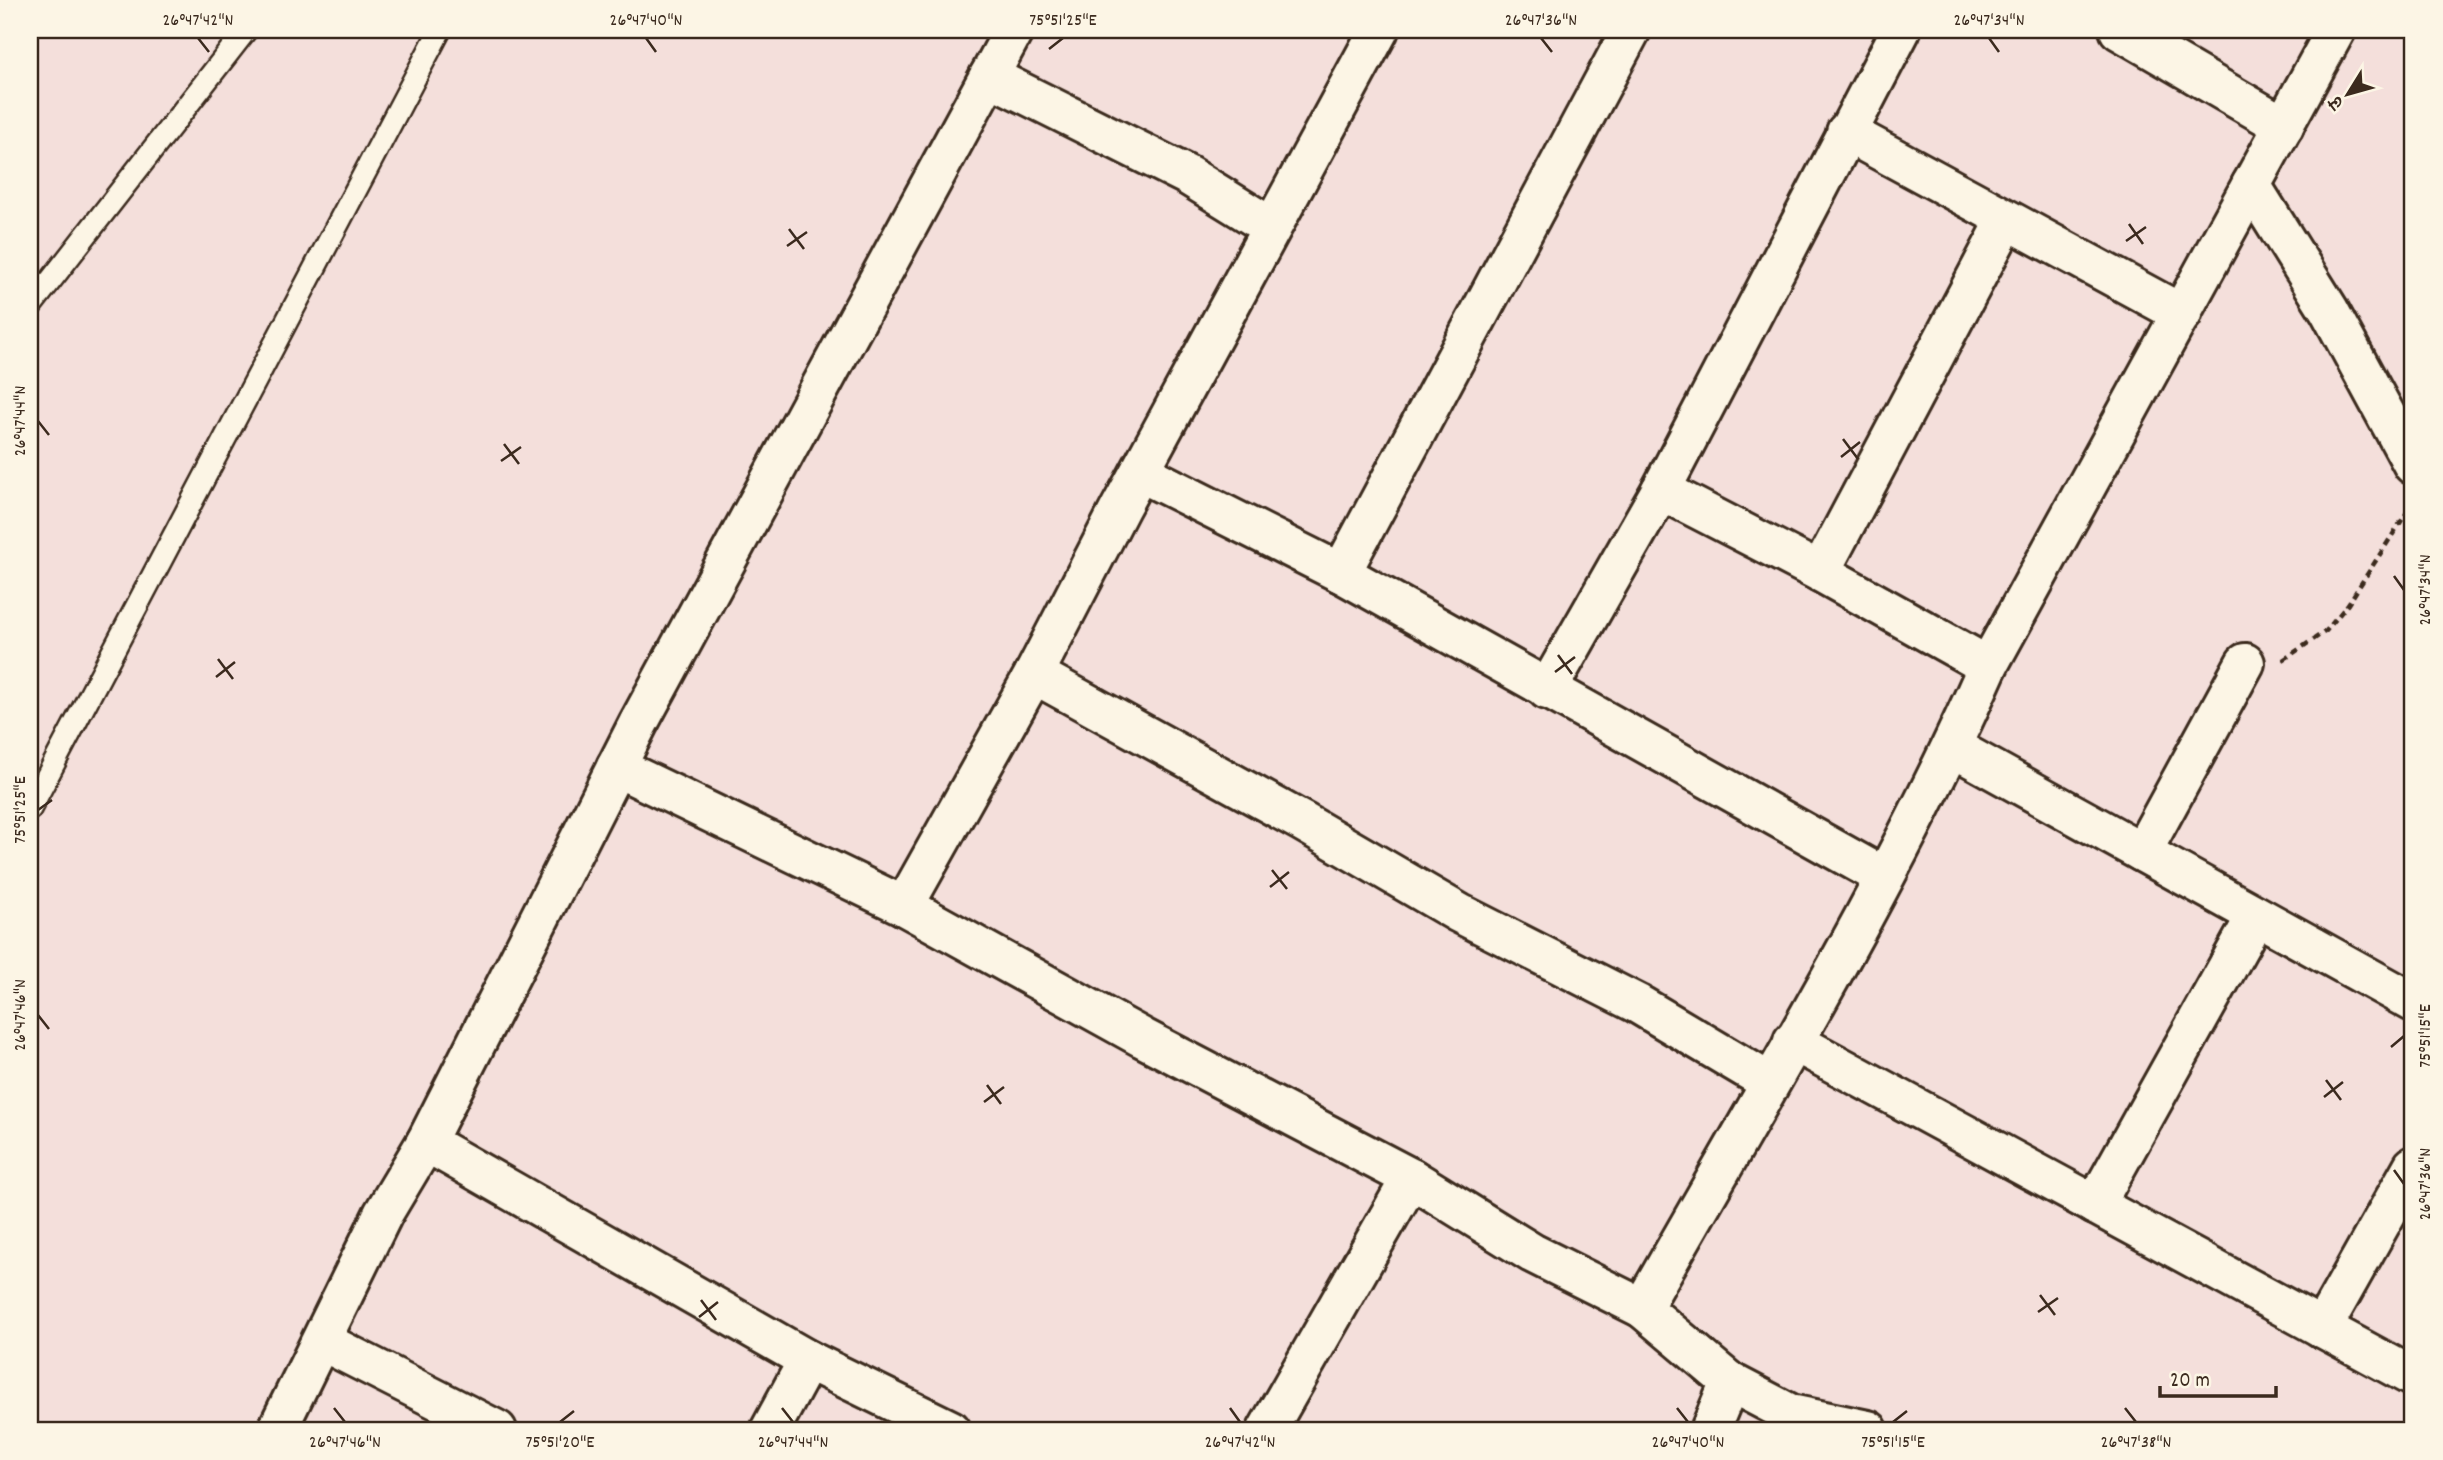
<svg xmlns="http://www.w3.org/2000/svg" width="2443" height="1460" viewBox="0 0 2443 1460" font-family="Dekko,'Playpen Sans Deva',sans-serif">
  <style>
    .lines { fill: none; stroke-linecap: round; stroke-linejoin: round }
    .service-casing { stroke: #3b2a1e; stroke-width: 26 }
    .minor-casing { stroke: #3b2a1e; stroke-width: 44 }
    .path { stroke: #3b2a1e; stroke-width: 4.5; stroke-dasharray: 7 5; stroke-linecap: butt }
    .service { stroke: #fcf5e5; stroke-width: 21 }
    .minor { stroke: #fcf5e5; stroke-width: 38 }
    .ticks { fill: none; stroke: #3b2a1e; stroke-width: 2.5 }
    .neatline { fill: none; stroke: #3b2a1e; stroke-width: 2.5 }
    .ticks-label { font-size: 18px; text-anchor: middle; fill: #3b2a1e }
  </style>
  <rect width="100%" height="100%" fill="#f4dfdb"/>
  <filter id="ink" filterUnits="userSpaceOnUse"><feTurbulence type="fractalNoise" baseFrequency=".0143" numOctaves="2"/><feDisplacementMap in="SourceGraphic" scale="14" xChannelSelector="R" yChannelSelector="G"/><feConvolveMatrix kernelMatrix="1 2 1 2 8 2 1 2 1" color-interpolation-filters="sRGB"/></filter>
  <g filter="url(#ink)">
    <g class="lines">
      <defs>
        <g id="service">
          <polyline points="30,307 246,30"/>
          <polyline points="30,809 440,30"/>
        </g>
        <g id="minor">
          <polyline points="2119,30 2284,126"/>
          <polyline points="989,76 1187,175 1271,227"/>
          <polyline points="1846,132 2182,314"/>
          <polyline points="2251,185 2329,310 2413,465"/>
          <polyline points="1140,472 1341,573 1884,877"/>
          <polyline points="1661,490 1820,572 1988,666"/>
          <polyline points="1820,572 2006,221"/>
          <polyline points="1341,573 1631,30"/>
          <polyline points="1034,674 1303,822 1459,913 1638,1004 1769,1082"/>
          <polyline points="1547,690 1661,490 1901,30"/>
          <polyline points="1952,747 2413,1002"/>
          <polyline points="616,767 904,906 1143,1038 1411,1178 1267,1430"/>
          <polyline points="2142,852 2245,663"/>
          <polyline points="904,906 1034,674 1120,508 1379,30"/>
          <polyline points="1793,1041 2413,1377"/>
          <polyline points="426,1142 808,1360 951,1430"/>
          <polyline points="1411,1178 1532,1253 1642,1308"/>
          <polyline points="2095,1205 2256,916"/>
          <polyline points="2322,1328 2413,1166"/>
          <polyline points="322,1341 497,1430"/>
          <polyline points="1730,1382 1791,1414 1868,1430"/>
          <polyline points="277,1430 383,1214 426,1142 638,724 1014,30"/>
          <polyline points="770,1430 808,1360"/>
          <path d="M1710 1430 1730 1382 1642 1308C1761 1097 1890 888 1988 666L2336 30"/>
        </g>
      </defs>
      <!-- service casing -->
      <use href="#service" class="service-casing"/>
      <!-- minor casing -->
      <use href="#minor" class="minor-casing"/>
      <!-- path -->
      <polyline class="path" points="2283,660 2326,631 2348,604 2413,503"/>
      <!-- service -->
      <use href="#service" class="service"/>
      <!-- minor -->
      <use href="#minor" class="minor"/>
    </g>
  </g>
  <!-- ticks -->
  <path class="ticks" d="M198 38 209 52M646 38 656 52M1541 38 1552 52M1989 38 1999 52M1049 49 1063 38M2129 224 2143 244M789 229 804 249M2126 241 2146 227M787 246 807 232M38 421 49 435M1843 439 1858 459M504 444 519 464M1841 457 1860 442M501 461 521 447M2394 576 2404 590M1558 655 1572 674M218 659 233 679M1555 672 1575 657M216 677 235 662M38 810 52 800M1272 870 1287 889M1270 887 1289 872M38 1015 49 1029M2391 1047 2404 1036M2326 1080 2341 1100M987 1085 1001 1104M2324 1097 2343 1082M984 1102 1004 1087M2394 1170 2404 1184M2040 1295 2055 1315M701 1300 716 1320M2038 1312 2058 1298M699 1317 718 1302M334 1408 345 1422M782 1408 793 1422M1230 1408 1240 1422M1677 1408 1688 1422M2125 1408 2136 1422M560 1422 574 1411M1893 1422 1907 1411"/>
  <!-- margin -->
  <rect width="2443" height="1460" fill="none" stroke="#fcf5e5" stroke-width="77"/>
  <!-- north arrow -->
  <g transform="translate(2348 94) rotate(233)" stroke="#fcf5e5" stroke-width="5" paint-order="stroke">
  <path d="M0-5L12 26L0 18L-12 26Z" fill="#3b2a1e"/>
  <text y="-10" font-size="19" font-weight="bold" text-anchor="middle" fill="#3b2a1e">उ</text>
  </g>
  <!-- scale -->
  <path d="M2160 1386v10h116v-10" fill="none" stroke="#3b2a1e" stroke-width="3.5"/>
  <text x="2170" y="1386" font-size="21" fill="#3b2a1e" stroke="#fcf5e5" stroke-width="5" paint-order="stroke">20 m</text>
  <rect x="38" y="38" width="2366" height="1384" class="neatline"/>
  <g class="ticks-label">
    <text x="198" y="25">26°47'42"N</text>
    <text x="646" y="25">26°47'40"N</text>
    <text x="1063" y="25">75°51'25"E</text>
    <text x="1541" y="25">26°47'36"N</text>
    <text x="1989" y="25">26°47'34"N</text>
    <text transform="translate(19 421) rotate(-90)" y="6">26°47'44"N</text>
    <text transform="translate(2424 590) rotate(-90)" y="6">26°47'34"N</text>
    <text transform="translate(19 810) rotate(-90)" y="6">75°51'25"E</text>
    <text transform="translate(19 1015) rotate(-90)" y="6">26°47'46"N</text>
    <text transform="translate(2424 1036) rotate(-90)" y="6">75°51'15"E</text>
    <text transform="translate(2424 1184) rotate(-90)" y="6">26°47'36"N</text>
    <text x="345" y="1447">26°47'46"N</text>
    <text x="560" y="1447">75°51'20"E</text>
    <text x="793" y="1447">26°47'44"N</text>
    <text x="1240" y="1447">26°47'42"N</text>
    <text x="1688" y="1447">26°47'40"N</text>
    <text x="1893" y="1447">75°51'15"E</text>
    <text x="2136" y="1447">26°47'38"N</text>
  </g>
</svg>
